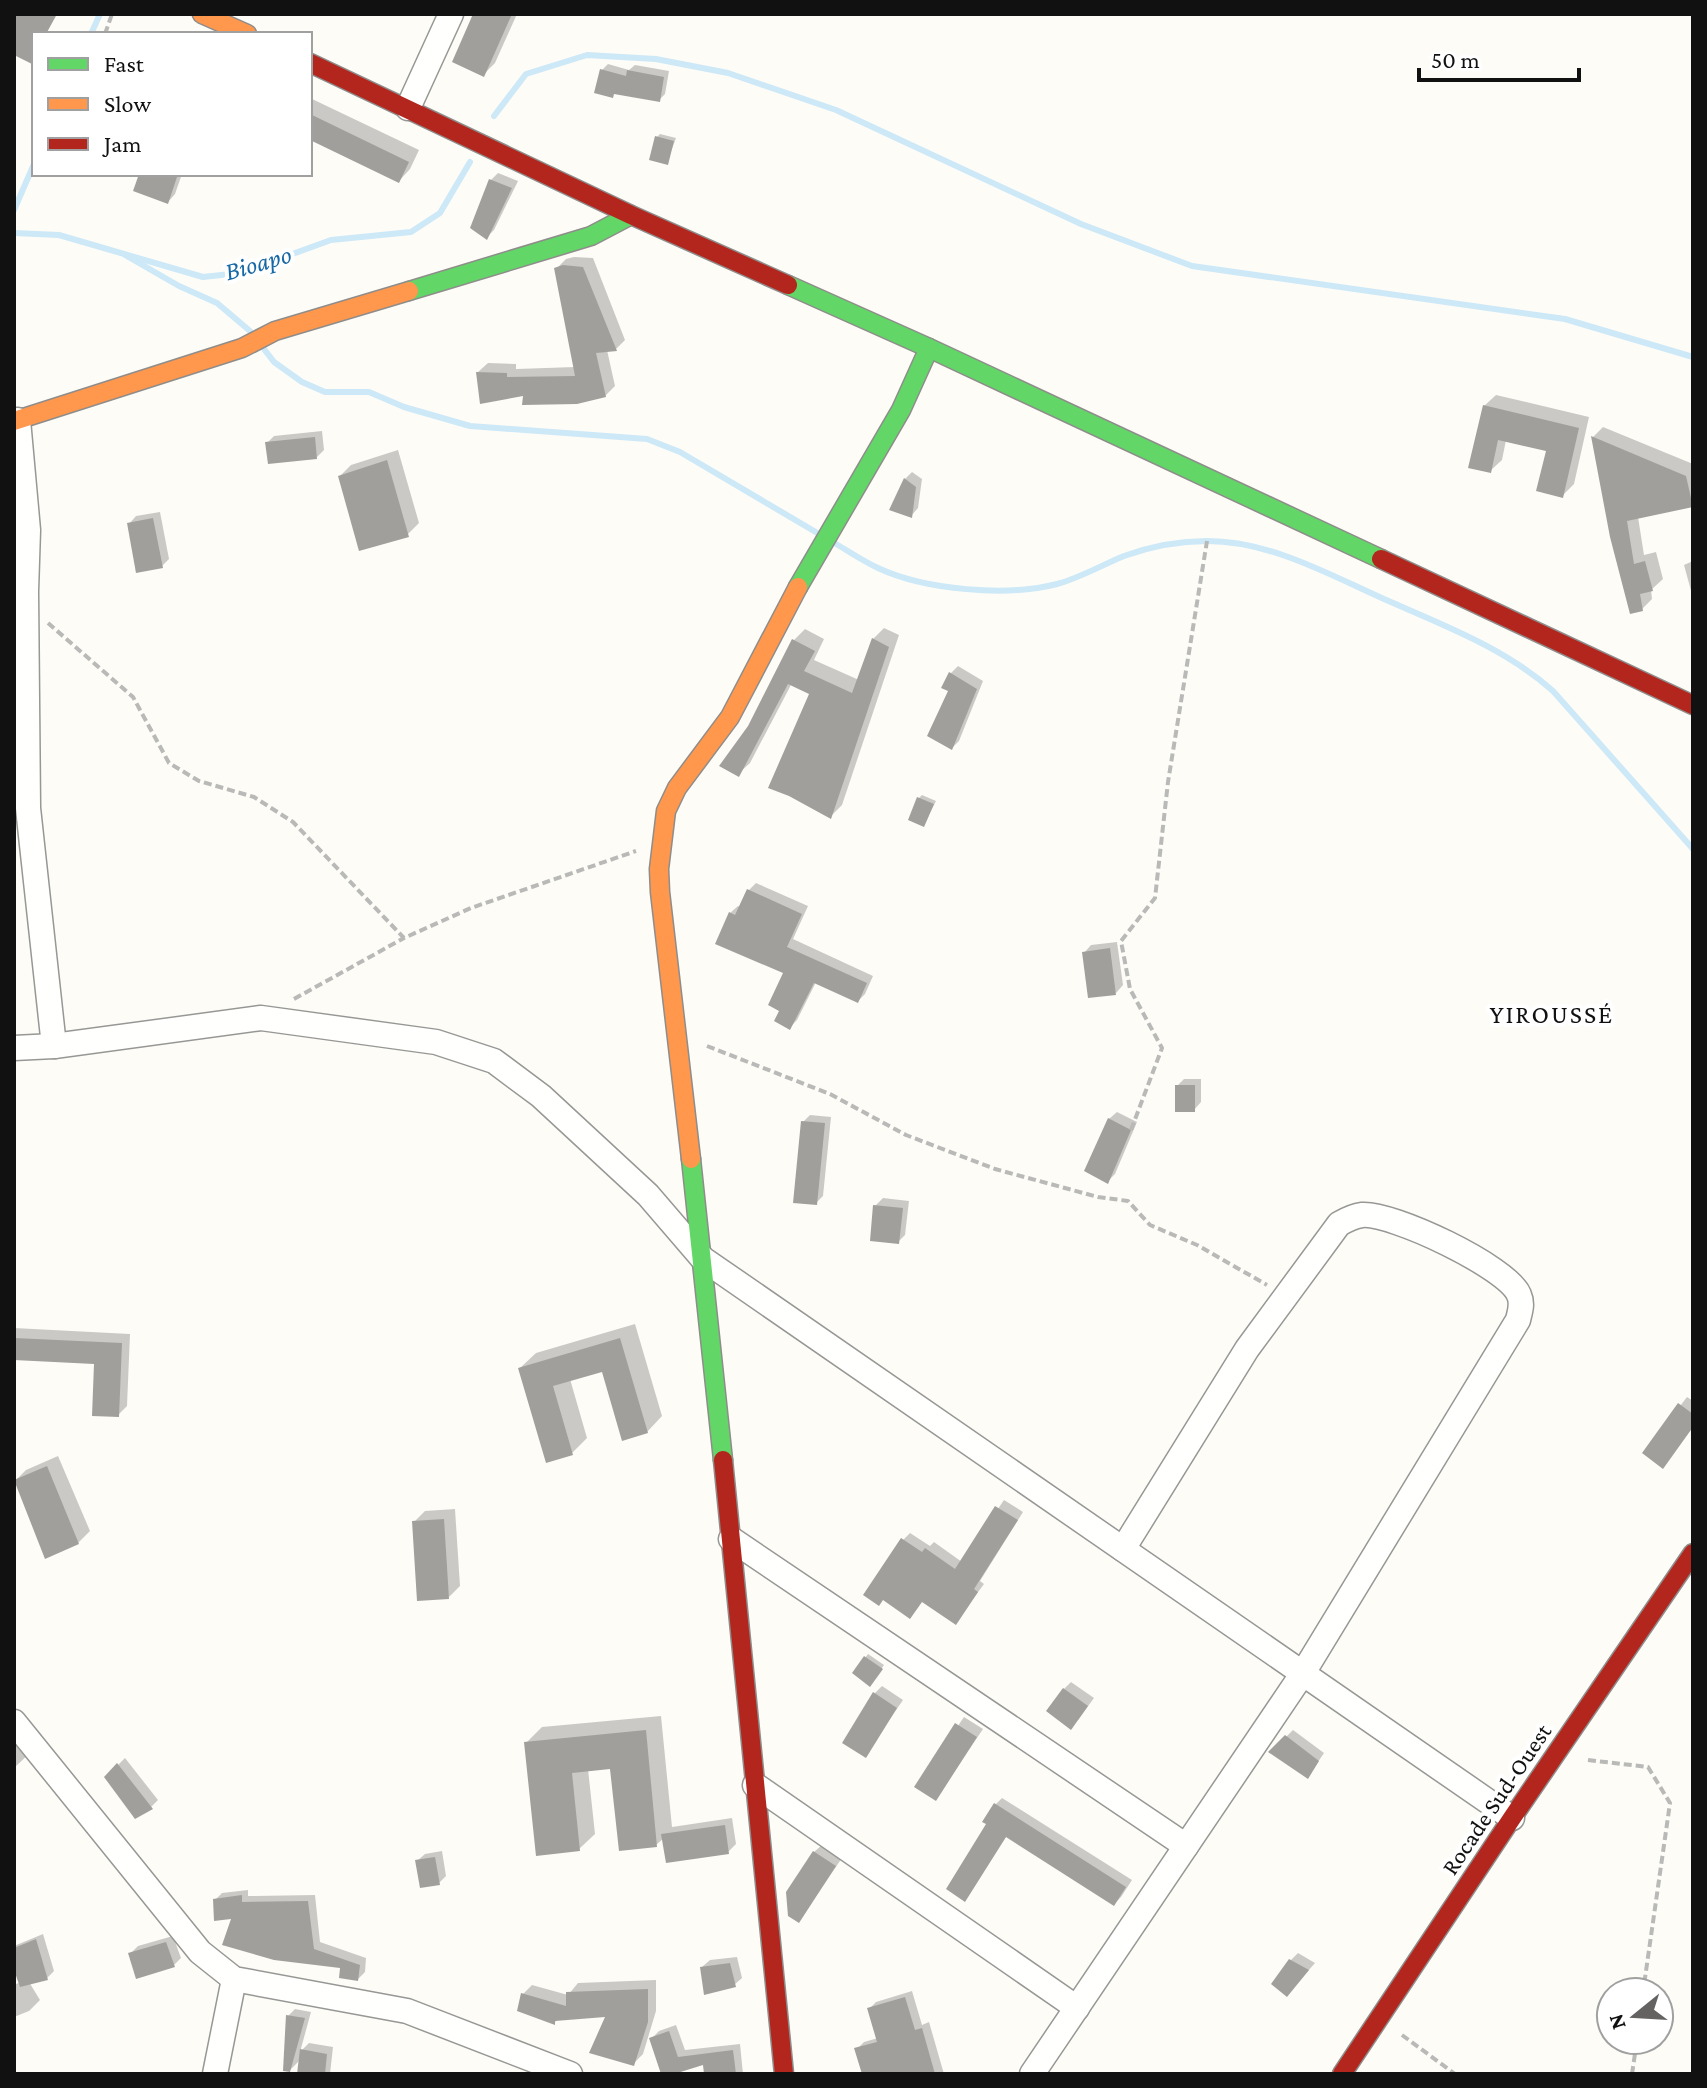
<svg xmlns="http://www.w3.org/2000/svg" width="1707" height="2088" viewBox="0 0 1707 2088" font-family="'Crimson Pro',serif">
  <style>
    .shadow { fill: #0003 }
    .lines { fill: none; stroke-linecap: round; stroke-linejoin: round }
    .stream { stroke: #cde8f7; stroke-width: 6 }
    .building { fill: #a19f9c }
    .street-casing { stroke: #979795; stroke-width: 27 }
    .fast-casing { stroke: #8e8d8b; stroke-width: 21 }
    .slow-casing { stroke: #8e8d8b; stroke-width: 21 }
    .jam-casing { stroke: #8e8d8b; stroke-width: 21 }
    .path { stroke: #b9b9b8; stroke-width: 4; stroke-dasharray: 8 4; stroke-linecap: butt }
    .street { stroke: #fffffe; stroke-width: 24 }
    .fast { stroke: #63d668; stroke-width: 18 }
    .slow { stroke: #ff974d; stroke-width: 18 }
    .jam { stroke: #b3261e; stroke-width: 18 }
    .labels { text-anchor: middle; dominant-baseline: central; stroke-width: 8; stroke-linejoin: round; paint-order: stroke }
    .street-label { font-size: 24px; fill: #111; stroke: #fff }
    .water-label { font-size: 26px; font-style: italic; fill: #1768a6; stroke: #fff }
    .neighbourhood-label { font-size: 26px; letter-spacing: 2px; fill: #111; stroke: #fff }
  </style>
  <rect width="100%" height="100%" fill="#fdfcf7"/>
  <!-- shadow -->
  <g class="shadow">
    <polygon points="475,14 517,14 495,63 484,74"/>
    <polygon points="608,64 629,70 635,65 669,71 665,94 659,100 616,92 612,96 602,70"/>
    <polygon points="310,98 419,150 410,169 399,181 310,138"/>
    <polygon points="660,134 676,138 667,162 657,137"/>
    <polygon points="498,173 518,181 494,230 487,237 491,180"/>
    <polygon points="142,174 182,174 175,194 168,202"/>
    <polygon points="574,257 593,258 625,340 616,349 607,350 615,386 605,396 525,393 478,372 488,363 516,364 516,369 575,367 556,269 566,259"/>
    <polygon points="1496,395 1589,417 1574,484 1563,495 1548,450 1506,440 1502,460 1490,471 1484,406"/>
    <polygon points="1603,427 1693,464 1693,505 1638,517 1644,555 1656,552 1663,579 1651,590 1652,599 1642,609 1593,437"/>
    <polygon points="322,431 324,450 317,457 267,443 274,436"/>
    <polygon points="398,450 419,523 407,535 340,476 351,465"/>
    <polygon points="912,472 922,479 918,508 911,516 905,479"/>
    <polygon points="160,512 169,559 162,566 129,524 136,516"/>
    <polygon points="1693,561 1693,598 1684,565"/>
    <polygon points="884,628 899,635 842,805 831,816 812,693 792,683 750,763 738,774 749,727 794,640 805,629 824,639 814,660 859,680 873,639"/>
    <polygon points="958,666 983,681 959,741 952,748 951,673"/>
    <polygon points="922,795 936,801 924,825 919,798"/>
    <polygon points="756,883 808,906 793,939 873,976 865,994 858,1001 816,982 797,1020 790,1027 782,1010 786,972 730,913 738,906 741,907 749,890"/>
    <polygon points="1117,942 1123,985 1116,993 1084,953 1091,945"/>
    <polygon points="1184,1079 1201,1079 1201,1102 1194,1110 1177,1086"/>
    <polygon points="1117,1112 1137,1122 1115,1174 1108,1181 1109,1119"/>
    <polygon points="810,1115 831,1117 823,1196 816,1203 803,1122"/>
    <polygon points="883,1198 909,1201 905,1235 898,1242 875,1206"/>
    <polygon points="635,1324 662,1416 647,1432 603,1370 570,1379 587,1438 572,1453 520,1368 536,1353"/>
    <polygon points="14,1328 130,1334 127,1406 118,1415 96,1362 14,1358"/>
    <polygon points="1687,1397 1693,1401 1693,1427 1663,1466 1644,1453"/>
    <polygon points="58,1456 90,1531 78,1543 15,1481 26,1470"/>
    <polygon points="1004,1500 1023,1512 980,1581 984,1584 956,1622 903,1540 910,1533 930,1546 934,1542 962,1562"/>
    <polygon points="455,1509 460,1586 449,1597 414,1522 425,1511"/>
    <polygon points="868,1654 884,1665 873,1681 854,1673"/>
    <polygon points="1071,1682 1094,1698 1078,1720 1064,1689"/>
    <polygon points="882,1686 903,1700 865,1755 875,1693"/>
    <polygon points="661,1716 672,1827 732,1818 736,1844 728,1852 664,1838 656,1845 612,1767 588,1769 595,1834 579,1849 526,1743 542,1727"/>
    <polygon points="964,1717 983,1729 936,1799 917,1786"/>
    <polygon points="14,1729 32,1751 14,1768"/>
    <polygon points="1293,1730 1324,1753 1308,1777 1271,1752"/>
    <polygon points="125,1758 158,1800 151,1807 106,1777"/>
    <polygon points="1002,1798 1132,1880 1121,1897 1114,1904 1007,1835 965,1899 995,1805"/>
    <polygon points="822,1845 842,1858 799,1921 814,1852"/>
    <polygon points="442,1851 446,1876 439,1883 417,1861 425,1854"/>
    <polygon points="248,1890 248,1896 315,1895 320,1942 366,1958 365,1972 358,1979 342,1966 234,1917 215,1900 222,1893"/>
    <polygon points="43,1934 54,1971 47,1978 29,1982 40,2000 29,2011 14,2017 14,1985 21,1982 14,1965 14,1946"/>
    <polygon points="173,1936 181,1958 174,1965 130,1954 138,1946"/>
    <polygon points="1298,1953 1315,1963 1294,1987 1291,1960"/>
    <polygon points="737,1957 742,1978 734,1985 702,1967 710,1960"/>
    <polygon points="656,1980 656,2011 643,2054 633,2064 608,2015 559,2018 554,2023 523,1994 532,1985 568,1995 578,1983"/>
    <polygon points="912,1991 922,2025 929,2022 944,2074 864,2074 857,2049 864,2042 878,2038 869,2009 876,2002"/>
    <polygon points="295,2009 311,2012 300,2052 309,2043 333,2047 330,2074 299,2074 301,2059 290,2070 288,2016"/>
    <polygon points="676,2025 685,2050 740,2044 743,2074 706,2074 705,2062 663,2074 652,2038 659,2031"/>
  </g>
  <g class="lines">
    <!-- stream -->
    <g class="stream">
      <polyline points="91,34 100,14"/>
      <polyline points="494,116 526,74 587,55 656,59 728,73 836,110 1081,224 1192,266 1565,319 1693,357"/>
      <polyline points="14,210 34,164"/>
      <polyline points="14,233 59,235 203,277 240,273 331,240 411,232 440,213 470,162"/>
      <polyline points="125,255 179,286 217,303 250,331"/>
      <polyline points="264,349 274,362 302,382 325,392 369,392 404,407 470,426 647,439 680,452 819,534"/>
      <path d="M836 544C850 552 863 561 878 568 925 590 1007 597 1057 584 1080 578 1102 565 1124 556 1149 547 1180 541 1207 541 1270 541 1328 574 1384 599 1443 625 1505 648 1553 691L1693 849"/>
    </g>
  </g>
  <!-- building -->
  <g class="building">
    <polygon points="14,14 57,14 46,34 34,34 34,65 14,55"/>
    <polygon points="473,14 512,14 484,77 452,62"/>
    <polygon points="600,69 626,76 627,70 664,77 660,102 614,94 613,98 594,93"/>
    <polygon points="310,114 409,162 399,183 310,140"/>
    <polygon points="655,136 674,141 668,165 649,160"/>
    <polygon points="139,174 178,174 168,204 133,191"/>
    <polygon points="489,179 512,188 487,240 470,228"/>
    <polygon points="563,265 583,267 617,351 596,353 606,397 577,404 522,405 523,396 480,404 476,372 507,373 507,377 575,376 554,268"/>
    <polygon points="1483,405 1579,428 1563,498 1536,491 1546,451 1498,440 1491,473 1468,468"/>
    <polygon points="1591,436 1686,476 1693,507 1627,521 1634,564 1645,561 1653,591 1640,594 1643,611 1630,614 1610,537"/>
    <polygon points="315,437 317,459 268,464 265,442"/>
    <polygon points="387,460 409,537 359,551 338,476"/>
    <polygon points="904,478 916,487 912,518 889,510"/>
    <polygon points="153,518 163,568 136,573 127,523"/>
    <polygon points="872,638 889,647 831,819 789,796 768,788 809,694 788,684 739,777 719,766 748,726 792,639 815,651 804,671 852,693"/>
    <polygon points="949,672 977,689 952,750 927,736 948,691 941,688"/>
    <polygon points="917,797 934,804 924,827 908,820"/>
    <polygon points="747,889 802,914 787,947 867,983 858,1003 814,983 790,1030 774,1021 779,1011 768,1005 783,973 715,944 729,912 735,915"/>
    <polygon points="1110,948 1116,995 1088,998 1082,952"/>
    <rect x="1175" y="1085" width="20" height="27"/>
    <polygon points="1108,1118 1131,1130 1108,1184 1084,1171"/>
    <polygon points="801,1121 825,1123 817,1205 793,1203"/>
    <polygon points="873,1205 903,1208 899,1244 870,1241"/>
    <polygon points="14,1338 122,1343 119,1417 92,1416 94,1364 14,1360"/>
    <polygon points="620,1338 648,1433 622,1441 602,1372 553,1386 573,1455 546,1463 518,1368"/>
    <polygon points="1678,1403 1693,1414 1693,1427 1663,1469 1642,1453"/>
    <polygon points="47,1466 79,1544 45,1559 14,1480"/>
    <polygon points="995,1506 1018,1520 974,1589 978,1592 956,1625 922,1602 910,1619 883,1600 879,1606 863,1595 901,1538 922,1552 925,1548 955,1569"/>
    <polygon points="444,1519 449,1599 417,1601 412,1521"/>
    <polygon points="864,1656 883,1669 870,1687 852,1673"/>
    <polygon points="1063,1688 1088,1706 1071,1730 1046,1711"/>
    <polygon points="873,1692 897,1708 866,1758 842,1743"/>
    <polygon points="955,1723 977,1737 936,1801 914,1787"/>
    <polygon points="646,1730 657,1847 619,1851 610,1769 572,1773 580,1851 536,1856 524,1742"/>
    <polygon points="1285,1735 1319,1761 1308,1779 1268,1752"/>
    <polygon points="117,1763 153,1809 135,1819 104,1777"/>
    <polygon points="994,1803 1126,1887 1114,1906 1006,1837 965,1902 946,1889 986,1824 982,1822"/>
    <polygon points="725,1825 729,1854 666,1863 661,1834"/>
    <polygon points="813,1851 836,1866 799,1923 788,1916 786,1892"/>
    <polygon points="435,1857 440,1885 420,1888 415,1860"/>
    <polygon points="242,1895 242,1902 308,1901 314,1949 360,1965 358,1981 339,1978 340,1968 274,1960 222,1945 231,1919 214,1921 213,1899"/>
    <polygon points="36,1939 48,1980 20,1987 14,1970 14,1948"/>
    <polygon points="166,1942 175,1967 136,1979 128,1953"/>
    <polygon points="1289,1959 1309,1970 1287,1997 1271,1984"/>
    <polygon points="730,1963 736,1987 704,1995 700,1967"/>
    <polygon points="648,1989 648,2022 634,2066 589,2053 605,2017 555,2021 555,2025 517,2011 521,1993 566,2006 566,1992"/>
    <polygon points="905,1997 915,2030 922,2028 935,2074 862,2074 854,2048 877,2042 867,2008"/>
    <polygon points="286,2015 305,2018 290,2072 283,2071"/>
    <polygon points="669,2031 678,2057 733,2050 736,2074 704,2074 703,2065 674,2074 661,2074 649,2038"/>
    <polygon points="300,2049 327,2054 325,2074 297,2074"/>
  </g>
  <g class="lines">
    <defs>
      <g id="street">
        <polyline points="408,108 451,14"/>
        <polyline points="18,420 28,530 26,591 28,808 54,1046"/>
        <polyline points="14,1048 54,1046 261,1018 436,1042 494,1061 541,1096 648,1195 703,1259 1512,1818"/>
        <polyline points="731,1539 1186,1846"/>
        <polyline points="14,1722 200,1952 234,1979 407,2011 570,2074"/>
        <polyline points="755,1785 1077,2008"/>
        <polyline points="215,2074 234,1979"/>
        <path d="M1032 2074 1303 1673 1518 1320C1520 1311 1523 1304 1519 1295 1508 1267 1391 1212 1362 1215 1354 1216 1346 1220 1339 1224L1247 1349 1123 1549"/>
      </g>
      <g id="fast">
        <polyline points="788,285 929,348 1381,559"/>
        <polyline points="409,291 591,236 631,215"/>
        <polyline points="798,587 901,410 929,348"/>
        <polyline points="691,1159 723,1460"/>
      </g>
      <g id="slow">
        <polyline points="202,14 247,34"/>
        <polyline points="14,421 242,348 275,331 409,291"/>
        <polyline points="691,1159 660,892 659,869 666,811 677,788 730,717 798,587"/>
      </g>
      <g id="jam">
        <polyline points="310,63 631,215 788,285"/>
        <polyline points="1381,559 1693,705"/>
        <polyline points="723,1460 784,2074"/>
        <polyline points="1342,2074 1512,1818 1693,1553"/>
      </g>
    </defs>
    <!-- street casing -->
    <use href="#street" class="street-casing"/>
    <!-- fast casing -->
    <use href="#fast" class="fast-casing"/>
    <!-- slow casing -->
    <use href="#slow" class="slow-casing"/>
    <!-- jam casing -->
    <use href="#jam" class="jam-casing"/>
    <!-- path -->
    <g class="path">
      <polyline points="105,34 112,14"/>
      <polyline points="48,623 133,697 169,763 199,781 254,797 293,822 404,938 471,908 636,851"/>
      <polyline points="294,999 404,938"/>
      <polyline points="707,1046 830,1094 906,1135 995,1169 1098,1197 1128,1201 1150,1225 1197,1245 1267,1285"/>
      <polyline points="1131,1130 1162,1048 1130,989 1121,941 1155,898 1168,782 1207,541"/>
      <polyline points="1588,1760 1648,1767 1670,1803 1643,1992"/>
      <polyline points="1402,2035 1455,2074"/>
      <polyline points="1632,2074 1637,2040"/>
    </g>
    <!-- street -->
    <use href="#street" class="street"/>
    <!-- fast -->
    <use href="#fast" class="fast"/>
    <!-- slow -->
    <use href="#slow" class="slow"/>
    <!-- jam -->
    <use href="#jam" class="jam"/>
  </g>
  <g class="labels">
    <!-- street labels -->
    <g class="street-label">
      <text transform="translate(1496 1799) rotate(-56)">Rocade Sud-Ouest</text>
    </g>
    <!-- water labels -->
    <g class="water-label">
      <text transform="translate(258 263) rotate(-16)">Bioapo</text>
    </g>
    <!-- neighbourhood labels -->
    <g class="neighbourhood-label">
      <text x="1552" y="1014">YIROUSSÉ</text>
    </g>
  </g>
  <!-- border -->
  <rect width="1707" height="2088" fill="none" stroke="#111111" stroke-width="32"/>
  <!-- legend -->
  <rect x="32" y="32" width="280" height="144" fill="#ffffff" stroke="#a0a0a0" stroke-width="2"/>
  <rect x="48" y="58" width="40" height="12" fill="#63d668" stroke="#a0a0a0" stroke-width="2"/>
  <text x="104" y="72" font-size="24" fill="#111111">Fast</text>
  <rect x="48" y="98" width="40" height="12" fill="#ff974d" stroke="#a0a0a0" stroke-width="2"/>
  <text x="104" y="112" font-size="24" fill="#111111">Slow</text>
  <rect x="48" y="138" width="40" height="12" fill="#b3261e" stroke="#a0a0a0" stroke-width="2"/>
  <text x="104" y="152" font-size="24" fill="#111111">Jam</text>
  <!-- north arrow -->
  <g transform="translate(1635 2016) rotate(252)"><circle r="38" fill="#ffffff" stroke="#a0a0a0" stroke-width="2"/>
  <path d="M0-6L14 30L0 20L-14 30Z" fill="#646362"/>
  <text y="-12" font-size="22" font-weight="bold" text-anchor="middle" fill="#111111">N</text>
  </g>
  <!-- scale -->
  <path d="M1419 68v12h160v-12" fill="none" stroke="#111111" stroke-width="4"/>
  <text x="1431" y="68" font-size="24" fill="#111111" stroke="#ffffff" stroke-width="6" paint-order="stroke">50 m</text>
</svg>
